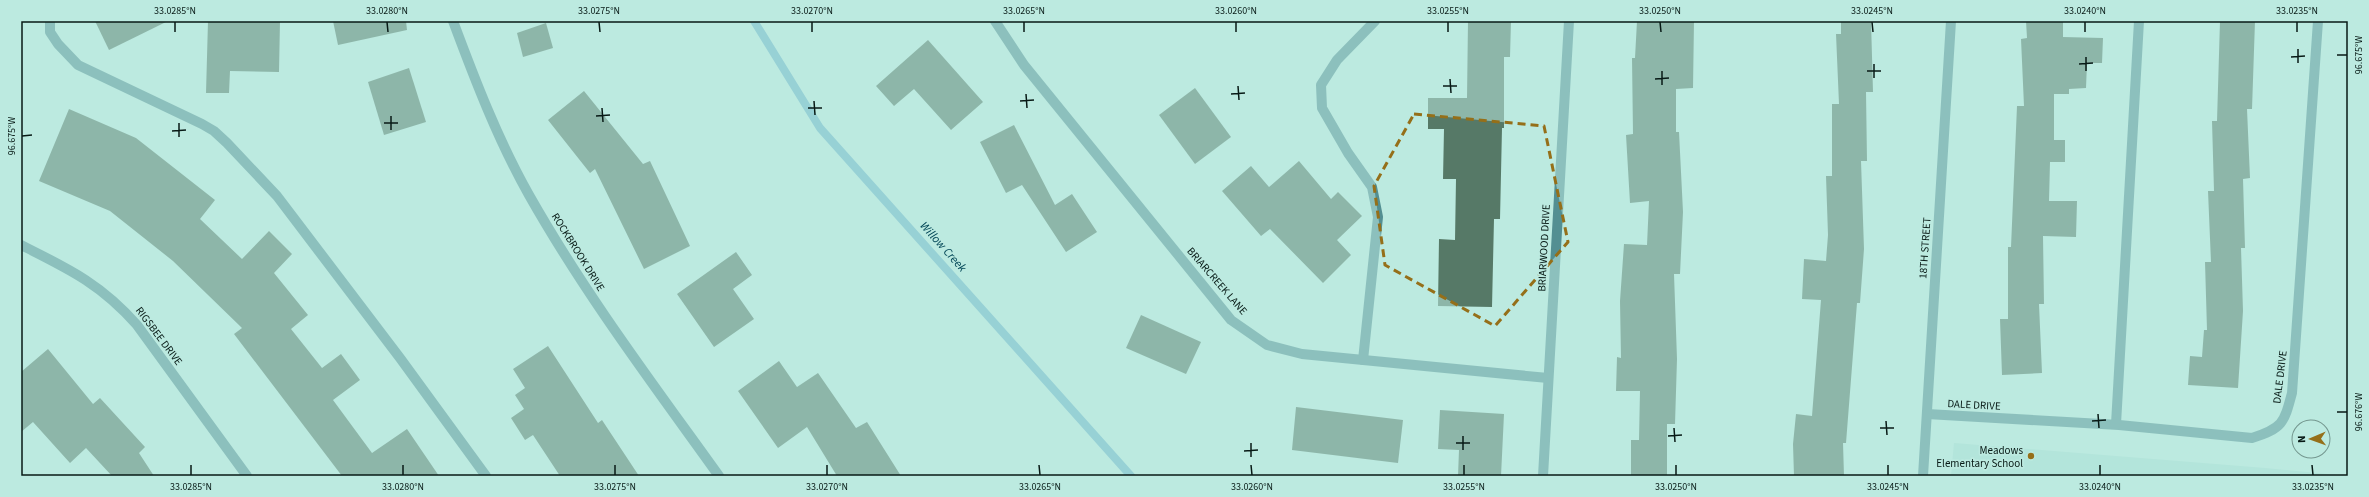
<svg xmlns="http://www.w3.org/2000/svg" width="2369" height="497" viewBox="0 0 2369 497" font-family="'Source Sans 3',sans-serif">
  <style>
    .built { fill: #a9e0d4 }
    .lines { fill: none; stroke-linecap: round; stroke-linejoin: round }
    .stream { stroke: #6bb3c8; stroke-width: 8 }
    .building { fill: #567967 }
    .minor { stroke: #538f92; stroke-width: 10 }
    .marked { fill: none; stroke: #956f19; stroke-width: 3; stroke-dasharray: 8 5; stroke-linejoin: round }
    .ticks { fill: none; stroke: #081a16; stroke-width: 1.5 }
    .poi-dot { fill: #956f19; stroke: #bceae0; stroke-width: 1.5 }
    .labels { text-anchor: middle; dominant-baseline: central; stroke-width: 3.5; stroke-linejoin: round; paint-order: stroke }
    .street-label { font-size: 11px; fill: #081a16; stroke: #bceae0 }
    .poi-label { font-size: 11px; fill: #081a16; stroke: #bceae0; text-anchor: end }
    .water-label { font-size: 12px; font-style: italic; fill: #024656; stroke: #bceae0 }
    .neatline { fill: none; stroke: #081a16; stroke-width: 1.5 }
    .ticks-label { font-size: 10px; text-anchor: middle; fill: #081a16 }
  </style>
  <rect width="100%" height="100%" fill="#bceae0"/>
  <!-- built -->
  <polygon class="built" points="1954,443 2265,468 2348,476 1951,476"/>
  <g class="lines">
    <!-- stream -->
    <polyline class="stream" points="754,21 820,128 1131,476"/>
  </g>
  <!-- building -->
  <g class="building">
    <polygon points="95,21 168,21 109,50"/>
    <polygon points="208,21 280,21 279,72 230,71 229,93 206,93"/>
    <polygon points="333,21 406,21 407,30 338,45"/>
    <polygon points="1468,21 1511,21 1510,57 1504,57 1504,128 1502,128 1500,219 1494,219 1492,307 1438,306 1439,239 1455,240 1456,179 1443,179 1444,129 1428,129 1428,98 1467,98"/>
    <polygon points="1637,21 1694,21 1693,88 1676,89 1676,132 1679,132 1683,212 1680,274 1674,274 1677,359 1675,424 1667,424 1667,476 1631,476 1631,440 1639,440 1640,391 1616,391 1617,357 1621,358 1620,301 1624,244 1647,245 1649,201 1630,203 1626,135 1633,134 1632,58 1635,58"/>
    <polygon points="1841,21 1871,21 1873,92 1866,92 1867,161 1861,161 1864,249 1860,303 1857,303 1846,443 1843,443 1844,476 1794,476 1793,444 1796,414 1812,416 1821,300 1802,299 1804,259 1826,261 1828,235 1826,176 1832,176 1832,104 1839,104 1836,34 1841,34"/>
    <polygon points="2026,21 2063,21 2063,37 2103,38 2102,63 2087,63 2086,88 2069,89 2069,94 2054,94 2054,140 2065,140 2065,162 2050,162 2049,201 2077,201 2076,237 2043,236 2044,304 2039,304 2042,373 2002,375 2000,319 2008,319 2008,247 2011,247 2017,106 2024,106 2021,39 2027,38"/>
    <polygon points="2220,21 2255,21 2252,109 2247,109 2250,178 2243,179 2245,248 2241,248 2243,311 2238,388 2188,385 2190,356 2202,357 2204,330 2207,330 2205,262 2211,262 2208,191 2214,191 2212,121 2217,121"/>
    <polygon points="546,23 553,48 523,57 517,33"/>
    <polygon points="928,40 983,102 951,130 914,89 894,106 876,86"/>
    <polygon points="409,68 426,122 384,135 368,82"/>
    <polygon points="1195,88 1231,137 1195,164 1159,115"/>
    <polygon points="584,91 643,164 650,161 690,246 644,269 595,169 590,173 548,120"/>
    <polygon points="69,109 136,138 215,200 200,219 242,259 269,231 292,254 274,273 308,315 291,329 322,368 341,354 360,380 333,400 372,453 407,429 439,476 342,476 234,334 242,328 173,261 110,211 39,181"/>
    <polygon points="1014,125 1055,205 1072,194 1097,232 1066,252 1022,185 1006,193 980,142"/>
    <polygon points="1299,161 1331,199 1338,192 1362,216 1337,240 1351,255 1323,283 1270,229 1261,236 1222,191 1251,166 1269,187"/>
    <polygon points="736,252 752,275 733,289 754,319 714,347 677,294"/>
    <polygon points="1141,315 1201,342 1186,374 1126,348"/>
    <polygon points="548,346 598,423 602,420 639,476 560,476 533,435 525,440 511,418 524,409 515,395 525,388 513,369"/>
    <polygon points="48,349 93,404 100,398 145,447 139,453 154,476 112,476 86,448 70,463 33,422 21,432 21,372"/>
    <polygon points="779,361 797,387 818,373 856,428 867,422 901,476 837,476 807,427 778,448 738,391"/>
    <polygon points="1296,407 1403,420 1398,463 1292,450"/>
    <polygon points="1440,410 1504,414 1501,476 1458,476 1459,450 1438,449"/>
  </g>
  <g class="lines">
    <!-- minor -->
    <g class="minor">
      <polyline points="50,21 50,32 58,44 78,65 202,124 214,131 227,143 277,196 400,358 486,476"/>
      <path d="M453 21C475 80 498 140 529 195 585 294 653 384 719 476"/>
      <polyline points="995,21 1024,65 1231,320 1267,345 1302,354 1548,378"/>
      <path d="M21 245C69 269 101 284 137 325L247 476"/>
      <polyline points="1363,360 1378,217 1372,187 1348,153 1322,108 1321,85 1337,60 1375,21"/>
      <path d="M1927 414 2119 425 2252 438C2283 428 2284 423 2292 393L2318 21"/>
      <polyline points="2116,424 2139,21"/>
      <polyline points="1543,476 1569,21"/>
      <polyline points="1923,476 1951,21"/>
    </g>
  </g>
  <!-- marked area -->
  <path d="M0 0H2369V497H0ZM1414 114 1544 126 1568 242 1495 326 1385 265 1374 186Z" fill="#bceae0" fill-opacity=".55" fill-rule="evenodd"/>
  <path class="marked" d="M1414 114 1544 126 1568 242 1495 326 1385 265 1374 186Z"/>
  <!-- ticks -->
  <path class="ticks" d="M175 22V32M387 22 388 32M599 22 600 32M812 22V32M1024 22V32M1236 22V32M1448 22V32M1660 22 1661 32M1872 22 1873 32M2085 22V32M2297 22V32M2298 49V63M2337 55H2347M2086 57V71M2291 57 2305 56M1874 64V78M2079 64 2093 63M1662 71V85M1867 71H1881M1450 79 1451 93M1655 79 1669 78M1238 86 1239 100M1443 86H1457M1026 94 1027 108M1231 94 1245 93M814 101 815 115M1020 101 1034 100M602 108 603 122M808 108H822M391 116V130M596 116 610 115M179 123V137M384 123H398M172 131 186 130M22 136 32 135M2337 412H2347M2098 414 2099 428M1886 421 1887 435M2092 421 2106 420M1674 428 1675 442M1880 428H1894M1463 436V450M1668 436 1682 435M1251 443V457M1456 443H1470M1244 451 1258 450M191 465V475M403 465V475M615 465V475M827 465V475M1039 465 1040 475M1251 465 1252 475M1464 465V475M1676 465V475M1888 465V475M2100 465V475M2312 465 2313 475"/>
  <!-- markers -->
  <circle class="poi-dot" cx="2031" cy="456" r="4"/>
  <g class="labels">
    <!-- street labels -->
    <g class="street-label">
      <text transform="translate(1544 248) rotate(-87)">BRIARWOOD DRIVE</text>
      <text transform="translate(1925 248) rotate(-86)">18TH STREET</text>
      <text transform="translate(578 252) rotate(58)">ROCKBROOK DRIVE</text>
      <text transform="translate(1217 281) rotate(49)">BRIARCREEK LANE</text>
      <text transform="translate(159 336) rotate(53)">RIGSBEE DRIVE</text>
      <text transform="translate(2280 377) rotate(-83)">DALE DRIVE</text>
      <text transform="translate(1974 405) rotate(3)">DALE DRIVE</text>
    </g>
    <!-- poi labels -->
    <g class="poi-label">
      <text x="2023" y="450">Meadows<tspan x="2023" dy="13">Elementary School</tspan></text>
    </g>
    <!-- water labels -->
    <g class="water-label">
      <text transform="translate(943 247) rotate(48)">Willow Creek</text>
    </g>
  </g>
  <!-- border -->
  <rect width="2369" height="497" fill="none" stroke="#bceae0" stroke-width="44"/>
  <!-- north arrow -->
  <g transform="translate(2311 439) rotate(268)"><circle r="19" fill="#bceae0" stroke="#74978f"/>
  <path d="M0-3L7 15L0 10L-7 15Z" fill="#956f19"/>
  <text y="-6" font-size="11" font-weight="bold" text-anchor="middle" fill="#081a16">N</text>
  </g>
  <rect x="22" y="22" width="2325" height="453" class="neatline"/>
  <g class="ticks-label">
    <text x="175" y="14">33.0285°N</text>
    <text x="387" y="14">33.0280°N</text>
    <text x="599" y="14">33.0275°N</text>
    <text x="812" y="14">33.0270°N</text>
    <text x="1024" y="14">33.0265°N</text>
    <text x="1236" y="14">33.0260°N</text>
    <text x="1448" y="14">33.0255°N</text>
    <text x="1660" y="14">33.0250°N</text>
    <text x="1872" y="14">33.0245°N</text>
    <text x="2085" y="14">33.0240°N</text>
    <text x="2297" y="14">33.0235°N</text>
    <text transform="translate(2358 55) rotate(-90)" y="4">96.675°W</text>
    <text transform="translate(11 136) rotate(-90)" y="4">96.675°W</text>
    <text transform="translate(2358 412) rotate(-90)" y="4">96.676°W</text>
    <text x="191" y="490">33.0285°N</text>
    <text x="403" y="490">33.0280°N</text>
    <text x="615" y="490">33.0275°N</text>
    <text x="827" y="490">33.0270°N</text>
    <text x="1040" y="490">33.0265°N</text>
    <text x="1252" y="490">33.0260°N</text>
    <text x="1464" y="490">33.0255°N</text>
    <text x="1676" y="490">33.0250°N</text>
    <text x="1888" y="490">33.0245°N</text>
    <text x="2100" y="490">33.0240°N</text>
    <text x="2313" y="490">33.0235°N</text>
  </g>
</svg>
